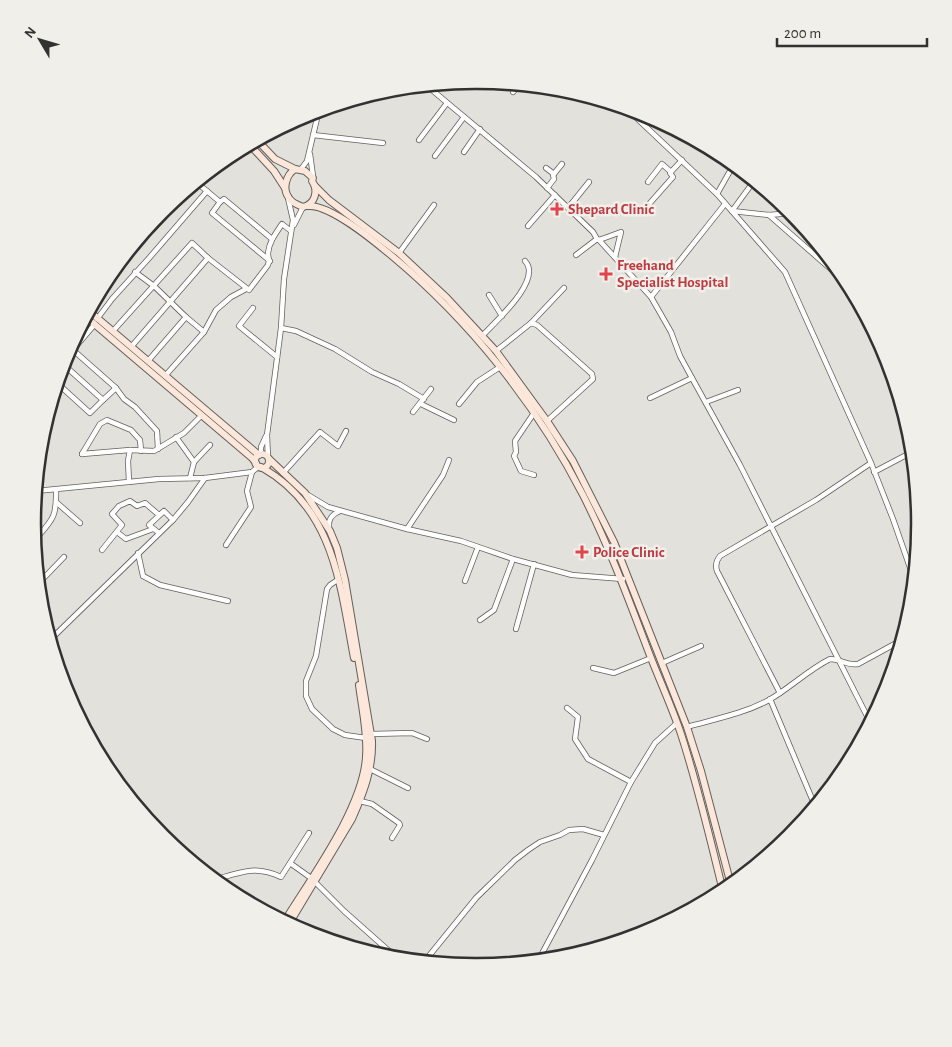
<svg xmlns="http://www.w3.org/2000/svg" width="952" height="1047" viewBox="0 0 952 1047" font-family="'Alegreya Sans',sans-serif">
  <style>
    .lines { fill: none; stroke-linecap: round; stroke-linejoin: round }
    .street-casing { stroke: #62605c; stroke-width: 6 }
    .secondary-casing { stroke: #62605c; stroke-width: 8 }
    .street { stroke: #fff; stroke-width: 4.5 }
    .secondary { stroke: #fce7da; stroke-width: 6 }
    .health-dot { fill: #e0444e; stroke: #f0efe9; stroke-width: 2 }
    .labels { text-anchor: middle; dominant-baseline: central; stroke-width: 5; stroke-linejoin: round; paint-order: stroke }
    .health-label { font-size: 15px; font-weight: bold; fill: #be3a42; stroke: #f0efe9; text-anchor: start }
    .rim { fill: none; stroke: #323230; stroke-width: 2.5 }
  </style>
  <rect width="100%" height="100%" fill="#e3e1dc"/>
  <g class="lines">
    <defs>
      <g id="street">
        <polyline points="426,85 536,177 593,232 597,239 599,240 651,297 671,332 680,356 692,378 740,465 870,722"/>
        <polyline points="513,92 520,84"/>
        <polyline points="626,108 717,194 785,272 871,463 893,519 914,579"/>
        <polyline points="313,135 383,143"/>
        <polyline points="419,140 447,103"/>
        <polyline points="464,152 480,129"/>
        <polyline points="310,154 313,176"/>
        <polyline points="435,156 464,117"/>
        <polyline points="546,168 554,174"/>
        <polyline points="301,169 307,161 319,110"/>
        <polyline points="196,182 220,202 212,213 270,261"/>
        <polyline points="648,182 662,164 671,172"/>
        <polyline points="547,188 554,179 553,175 562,164"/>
        <polyline points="717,194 734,164"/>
        <polyline points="220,202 224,199 272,239"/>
        <polyline points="650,203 673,177 670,173 682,160"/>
        <polyline points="568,208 589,182"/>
        <polyline points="732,211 769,215 792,213"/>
        <polyline points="732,211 754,181"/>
        <polyline points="769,215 849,285"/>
        <polyline points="155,219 172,202"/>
        <polyline points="294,225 303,207"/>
        <polyline points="528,226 555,195"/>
        <polyline points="599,240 621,232 615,257"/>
        <polyline points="399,253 434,205"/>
        <polyline points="576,255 597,239"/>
        <polyline points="135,272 154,286 186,317"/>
        <polyline points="489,295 502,316"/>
        <polyline points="651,297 725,204"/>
        <polyline points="253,308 239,326 277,357"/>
        <polyline points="97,319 112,299 150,257 207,191"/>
        <polyline points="531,323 537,325 592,374 593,379 547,421"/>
        <polyline points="281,328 296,331 335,349 372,372 399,384 424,399"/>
        <path d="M113 331 192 243 208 258 249 290 268 265C270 260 268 258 268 253 269 242 276 233 282 224L291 231"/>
        <path d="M482 336C495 322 543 280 525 261"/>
        <polyline points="131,347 208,258"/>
        <polyline points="73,350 116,388 124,399 135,407 157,431 158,449"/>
        <polyline points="496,351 531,323 564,288"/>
        <polyline points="65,359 95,324"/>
        <polyline points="148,361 186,317 204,332"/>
        <polyline points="63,364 103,400 116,388"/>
        <polyline points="165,376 204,332 216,310 231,297 246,289"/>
        <polyline points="57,383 90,413 103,400"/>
        <polyline points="650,398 692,378"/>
        <polyline points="706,402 738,390"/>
        <polyline points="421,404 454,420"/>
        <polyline points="459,404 477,382 500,367"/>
        <polyline points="413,412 431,389"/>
        <polyline points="176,437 194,462 190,478"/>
        <polyline points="82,454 130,450 154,451 184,433 202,415"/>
        <polyline points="82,454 100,424 107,420 131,430 140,440 141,451"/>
        <polyline points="261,454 261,447 266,436"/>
        <polyline points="268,457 267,435 281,328 284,279 293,220 288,198"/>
        <polyline points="194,462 210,445"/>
        <polyline points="874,472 912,452"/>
        <polyline points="283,473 320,432 338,446 346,431"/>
        <polyline points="534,475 521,471 514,456 516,452 515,441 534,413"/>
        <polyline points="129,482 128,461 130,450"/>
        <polyline points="36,491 159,479 205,478 252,472 259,466"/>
        <polyline points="308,495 328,507 407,529 461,541 513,559 572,575 623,579"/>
        <polyline points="56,502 80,523"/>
        <path d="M329 527C328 518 333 514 340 511"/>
        <polyline points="407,529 443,475 449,460"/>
        <polyline points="117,532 126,539 153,529"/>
        <polyline points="159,533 149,525 164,511 173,520"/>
        <path d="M34 541C52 520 57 518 56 490"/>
        <polyline points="226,545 251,507 247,491 252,472"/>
        <polyline points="102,550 122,525 112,514 119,506 130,501 137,506 145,503 159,515"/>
        <polyline points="138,553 143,576 160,585 228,601"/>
        <polyline points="909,562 916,559"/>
        <polyline points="339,579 330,585 327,589 316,656 306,681 306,696 312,709 333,729 345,735 366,738"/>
        <polyline points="465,581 478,547"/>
        <polyline points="38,584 64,557"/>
        <polyline points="480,620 494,610 513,559"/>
        <polyline points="516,629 534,564"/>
        <polyline points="50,640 173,520 188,502 205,478"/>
        <polyline points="662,663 701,646"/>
        <polyline points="593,668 614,673 651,658"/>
        <path d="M780 693 717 571C715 565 716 561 720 556L816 500 871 463"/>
        <polyline points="770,699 815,806"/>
        <polyline points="567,708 578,717 575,739 588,759 631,782"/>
        <path d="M687 727C715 719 743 714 769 700 790 688 808 670 830 659 841 659 847 666 858 664L902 640"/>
        <polyline points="371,734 412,733 427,739"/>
        <polyline points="370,769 408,788"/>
        <polyline points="360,801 372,804 399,823 400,825 392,838"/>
        <polyline points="309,833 290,863 311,878 344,911 398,959"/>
        <path d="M214 880C241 872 255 865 281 877L290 863"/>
        <polyline points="538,961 592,860 631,782 655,743 677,723"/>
        <polyline points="424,962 476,898 515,860 528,850 540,842 560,835 569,830 583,829 604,835"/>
        <polyline points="510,962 515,963"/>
      </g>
      <g id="secondary">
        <polyline points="257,140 275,159 295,169"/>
        <polyline points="249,144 274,171 285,188"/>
        <path d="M295 169 305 171 313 178 312 181C319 191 315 204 303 207 298 205 292 203 289 198 282 189 286 175 295 169Z"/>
        <polyline points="315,186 329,200 399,253 447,298 496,351 547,421 573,461 614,542 687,727 701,771 731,885"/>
        <path d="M308 206C330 204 374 241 392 256 470 321 537 405 583 495 608 544 627 595 646 645 657 675 671 704 681 734 698 786 710 839 723 891"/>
        <polyline points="89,311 259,455"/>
        <polyline points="86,317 252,458 256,463"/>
        <circle cx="262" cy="461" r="7"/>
        <path d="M269 459 305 493 330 531 337 548 345 580 372 741C373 769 363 794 352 819L289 924"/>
        <path d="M261 467C334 508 340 584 354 658"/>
        <path d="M284 922C311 878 363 808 366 757 368 733 362 709 359 685"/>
      </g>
    </defs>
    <!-- street casing -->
    <use href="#street" class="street-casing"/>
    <!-- secondary casing -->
    <use href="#secondary" class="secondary-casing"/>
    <!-- street -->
    <use href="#street" class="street"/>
    <!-- secondary -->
    <use href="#secondary" class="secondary"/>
  </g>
  <!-- markers -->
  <g class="health-dot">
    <path d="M554.5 201.5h5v5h5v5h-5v5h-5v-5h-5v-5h5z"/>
    <path d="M603.5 266.5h5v5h5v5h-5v5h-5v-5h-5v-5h5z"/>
    <path d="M579.5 544.5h5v5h5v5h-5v5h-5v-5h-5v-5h5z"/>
  </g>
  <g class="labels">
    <!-- health labels -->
    <g class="health-label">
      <text x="568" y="209">Shepard Clinic</text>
      <text x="617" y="265">Freehand<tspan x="617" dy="17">Specialist Hospital</tspan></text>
      <text x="593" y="552">Police Clinic</text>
    </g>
  </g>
  <!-- crop -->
  <path d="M0 0H952V1047H0ZM475 89H477A434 434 0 0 1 911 523V524A434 434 0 0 1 477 958H475A434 434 0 0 1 41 524V523A434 434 0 0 1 475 89Z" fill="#f0efe9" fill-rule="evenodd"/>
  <path class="rim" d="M475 89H477A434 434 0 0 1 911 523V524A434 434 0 0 1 477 958H475A434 434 0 0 1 41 524V523A434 434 0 0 1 475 89Z"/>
  <!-- north arrow -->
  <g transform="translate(40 40) rotate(308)" stroke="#f0efe9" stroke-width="4" paint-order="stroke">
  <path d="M0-4L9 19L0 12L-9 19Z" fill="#323230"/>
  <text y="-8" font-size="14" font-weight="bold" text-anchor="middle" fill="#323230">N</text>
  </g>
  <!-- scale -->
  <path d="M777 38v8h150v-8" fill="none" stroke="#323230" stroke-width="2.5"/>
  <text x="784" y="38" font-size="15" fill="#323230" stroke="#f0efe9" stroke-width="4" paint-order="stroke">200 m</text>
</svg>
